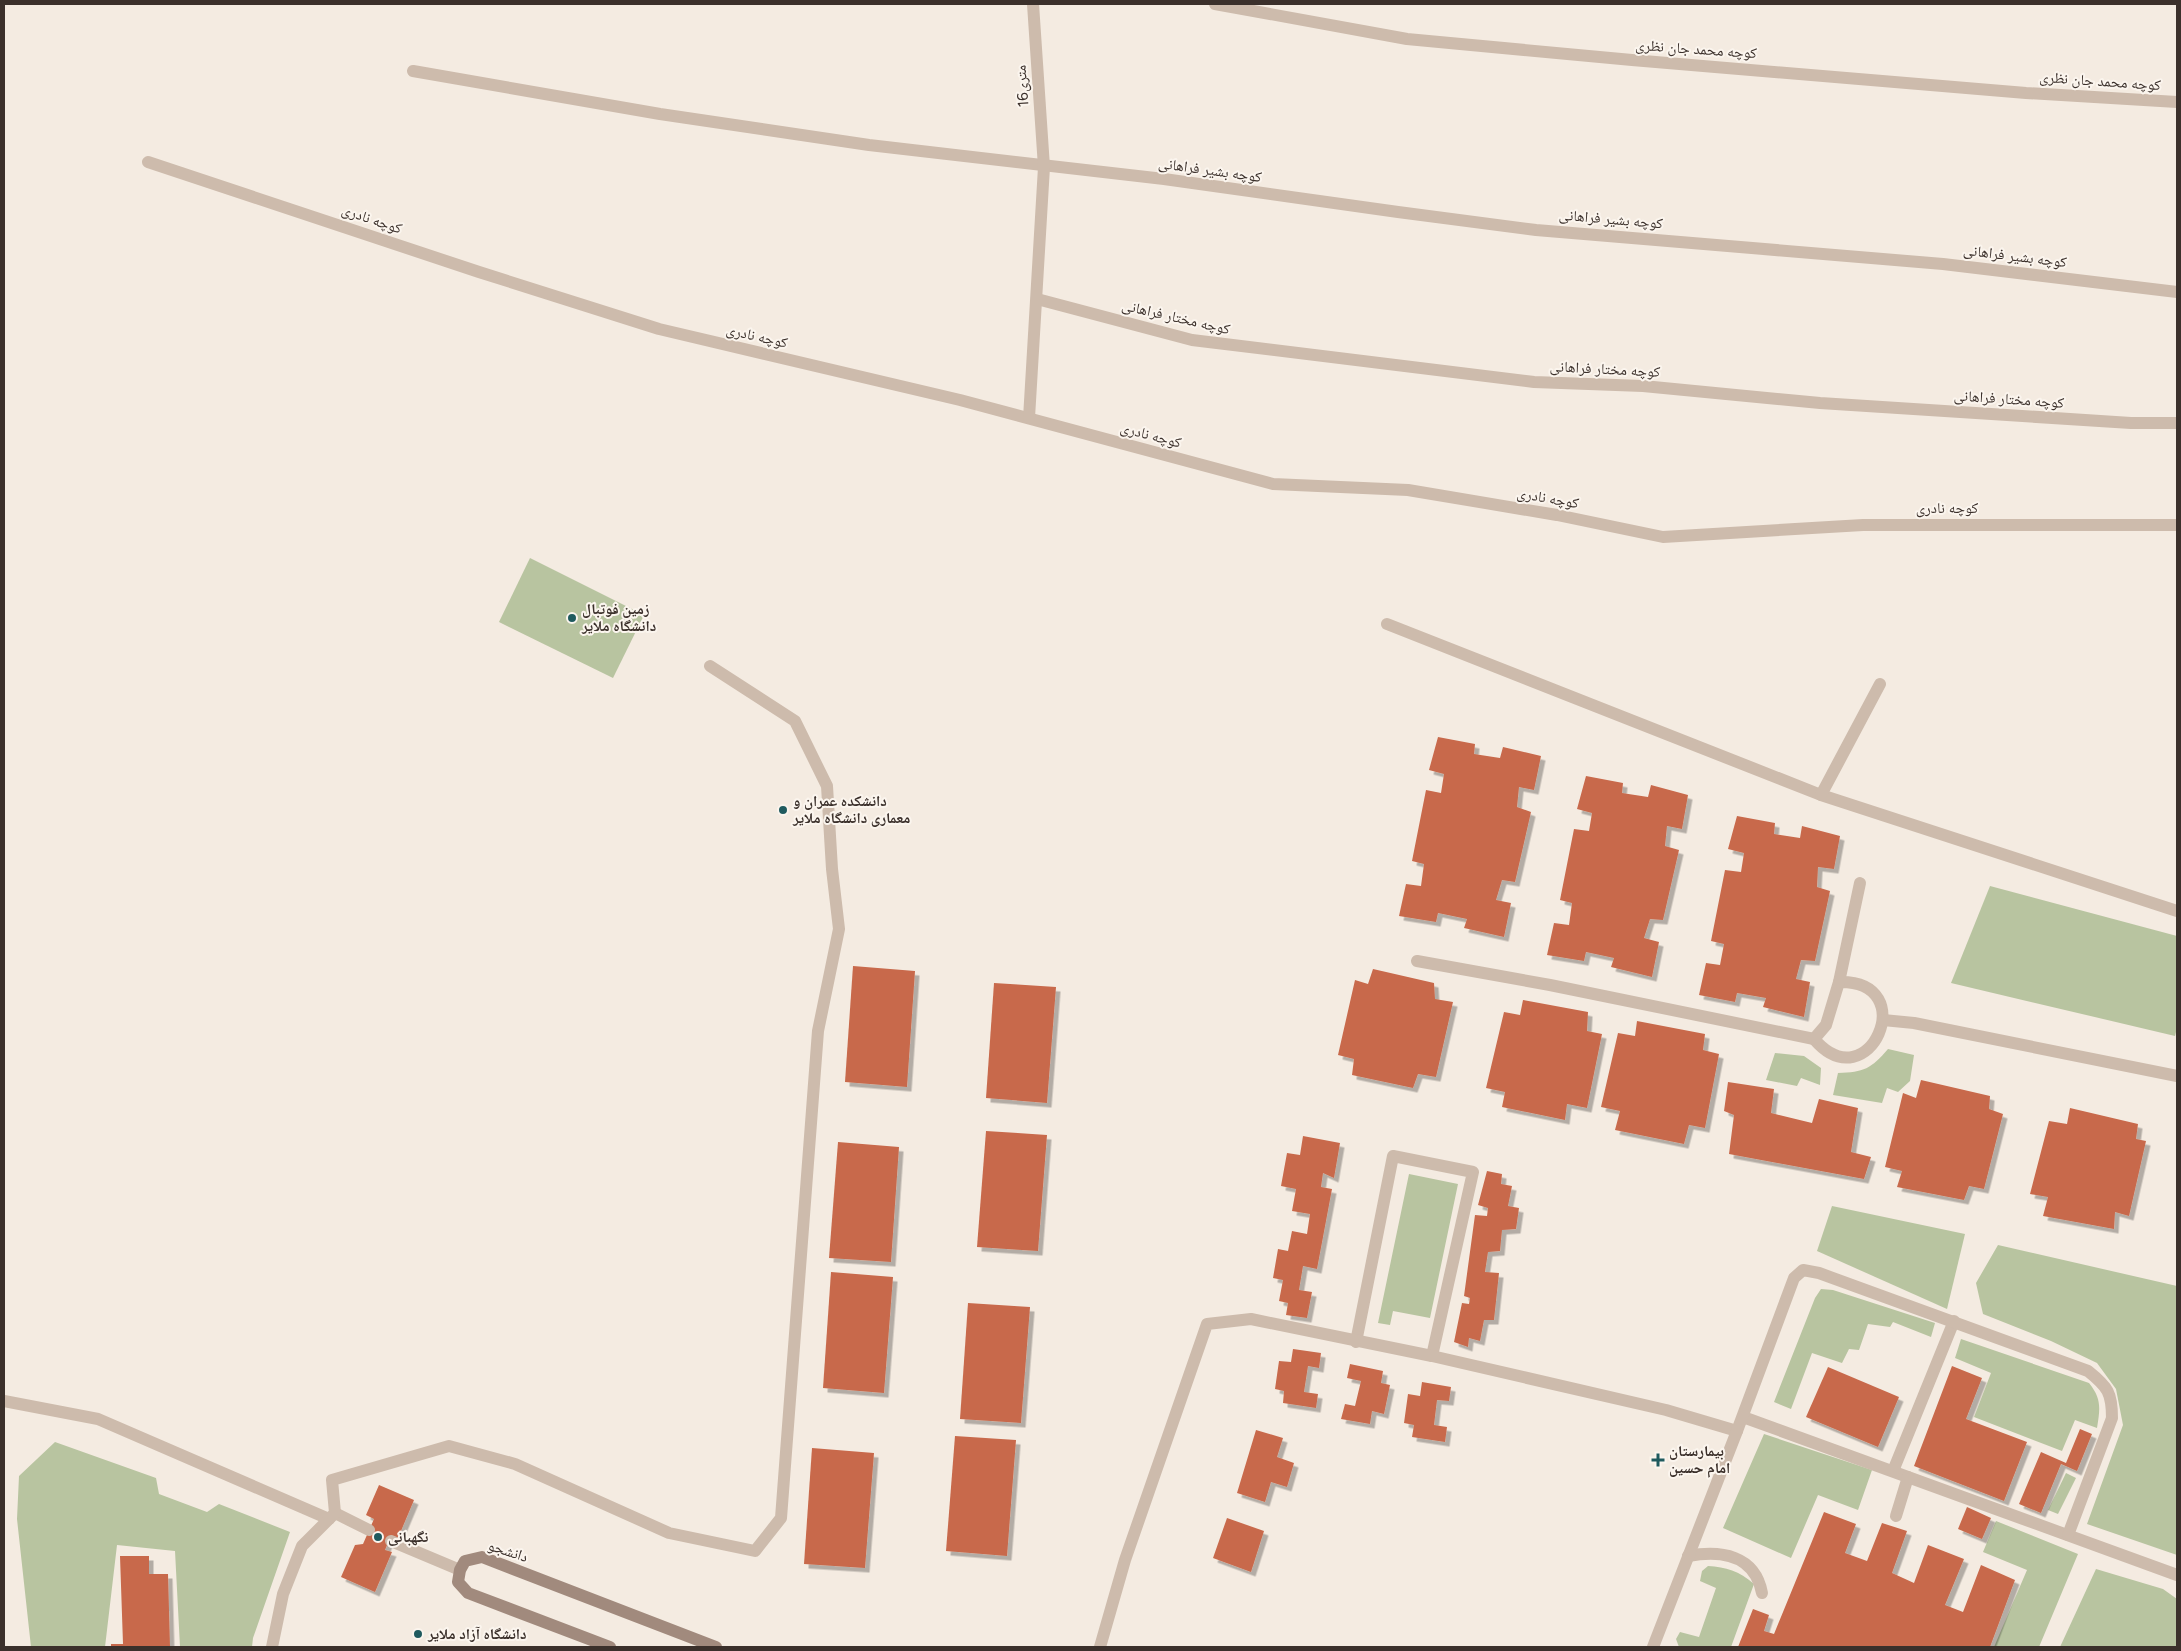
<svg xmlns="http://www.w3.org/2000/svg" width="2181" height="1651" viewBox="0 0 2181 1651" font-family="Figtree,'Noto Naskh Arabic',sans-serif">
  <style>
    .green { fill: #b8c4a0 }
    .building { fill: #c8694b; filter: url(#shadow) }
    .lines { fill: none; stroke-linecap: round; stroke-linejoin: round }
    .service { stroke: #cdbbac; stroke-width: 12 }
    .minor { stroke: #cdbbac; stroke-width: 12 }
    .secondary { stroke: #a18a7d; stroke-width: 12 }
    .poi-dot { fill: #1f5a5e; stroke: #fbf5ee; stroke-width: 2 }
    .labels { text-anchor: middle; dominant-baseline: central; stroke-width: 4; stroke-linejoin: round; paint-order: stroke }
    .street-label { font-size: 15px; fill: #3b302b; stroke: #fbf5ee }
    .poi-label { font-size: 15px; font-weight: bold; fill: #3b302b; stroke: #fbf5ee; text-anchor: start }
  </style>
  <defs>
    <filter id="shadow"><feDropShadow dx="4.5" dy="4.5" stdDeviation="0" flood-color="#0004"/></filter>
  </defs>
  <rect width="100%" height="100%" fill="#f4ebe1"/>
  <!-- green -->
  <g class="green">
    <polygon points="530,558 644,615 613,678 499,622"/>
    <polygon points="1990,886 2177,936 2177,1028 2175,1036 1951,983"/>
    <path d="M1888 1049 1914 1055 1910 1081 1898 1092 1887 1088 1882 1103 1833 1095 1838 1073C1864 1072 1871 1069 1888 1049Z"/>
    <polygon points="1775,1053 1804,1056 1821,1068 1820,1085 1801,1078 1797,1086 1766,1080"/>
    <polygon points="1409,1174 1458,1184 1430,1318 1393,1311 1390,1325 1378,1323"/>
    <polygon points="1832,1206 1965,1234 1947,1309 1817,1251"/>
    <polygon points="1998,1245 2177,1286 2177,1555 2087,1524 2123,1425 2116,1389 2097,1363 2051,1341 1983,1314 1976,1283"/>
    <polygon points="1821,1289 1833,1290 1935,1323 1931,1337 1893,1322 1890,1327 1868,1324 1859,1350 1849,1349 1842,1363 1812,1353 1791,1409 1774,1402 1815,1298"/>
    <path d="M1961 1339 2089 1383C2102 1399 2100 1409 2097 1428L2075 1420 2062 1451 1974 1417 1991 1373 1955 1358Z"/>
    <polygon points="1764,1434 1872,1470 1858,1510 1818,1495 1791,1558 1723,1528"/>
    <polygon points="55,1442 156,1478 159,1494 207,1512 219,1504 290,1532 253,1638 252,1647 180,1647 175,1551 117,1545 105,1647 31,1647 17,1519 19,1476"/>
    <polygon points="2066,1473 2076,1478 2058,1514 2048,1510"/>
    <polygon points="1996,1521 2078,1554 2039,1647 1994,1647 2027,1570 1983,1552"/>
    <path d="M1708 1566C1726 1567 1739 1571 1754 1584L1731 1647H1679L1676 1639 1680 1632 1699 1637 1716 1588 1700 1581 1702 1571Z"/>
    <polygon points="2096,1569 2163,1589 2177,1599 2177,1647 2060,1647"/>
  </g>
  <!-- building -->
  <g class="building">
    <polygon points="1438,737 1475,744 1474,754 1500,758 1503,747 1541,756 1534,790 1519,787 1517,807 1531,812 1515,882 1502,880 1496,900 1511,903 1504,937 1464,928 1467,919 1438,913 1436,922 1399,916 1406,884 1421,886 1424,864 1412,861 1426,790 1441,793 1444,774 1429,770"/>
    <polygon points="1586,776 1623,783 1622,793 1648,797 1651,785 1688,795 1682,829 1667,826 1665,846 1679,850 1663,920 1650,919 1644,938 1659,942 1652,977 1611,967 1614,958 1586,952 1584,961 1547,955 1554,923 1569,925 1572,903 1560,900 1574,829 1589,831 1592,813 1577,809"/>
    <polygon points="1737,816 1775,823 1774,834 1800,838 1802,826 1840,836 1834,869 1818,867 1817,887 1830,891 1815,961 1801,960 1796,979 1810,982 1804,1017 1763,1007 1766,998 1737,993 1735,1002 1699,995 1706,963 1720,965 1724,944 1711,941 1725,870 1741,872 1744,853 1728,849"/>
    <polygon points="853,966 915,971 907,1087 845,1082"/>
    <polygon points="1373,969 1434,983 1435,999 1453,1002 1436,1077 1418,1074 1413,1088 1352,1075 1354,1059 1338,1055 1355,980 1368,984"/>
    <polygon points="994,983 1056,987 1047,1103 986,1098"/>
    <polygon points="1523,1000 1588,1012 1587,1031 1602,1034 1587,1108 1567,1104 1565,1120 1502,1107 1505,1092 1486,1088 1504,1012 1520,1015"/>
    <polygon points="1637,1021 1705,1034 1703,1050 1719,1054 1705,1128 1689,1125 1684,1144 1615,1130 1620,1111 1601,1107 1618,1033 1635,1036"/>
    <polygon points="1921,1080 1990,1096 1989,1109 2003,1114 1984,1189 1969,1186 1964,1200 1897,1187 1902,1171 1885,1167 1903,1093 1916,1098"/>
    <polygon points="1728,1082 1774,1089 1771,1113 1812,1123 1819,1099 1858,1108 1851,1152 1871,1157 1864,1179 1729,1154 1734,1115 1724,1111"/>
    <polygon points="2070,1108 2138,1124 2136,1139 2146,1141 2129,1216 2115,1212 2114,1229 2043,1216 2048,1197 2030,1194 2049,1121 2067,1124"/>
    <polygon points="986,1131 1047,1135 1038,1251 977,1247"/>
    <polygon points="1303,1136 1340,1143 1334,1178 1323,1173 1321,1187 1332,1189 1317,1269 1303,1266 1299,1290 1312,1292 1307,1318 1286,1315 1288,1303 1279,1301 1283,1280 1273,1278 1278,1249 1288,1251 1292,1231 1307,1234 1310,1214 1292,1211 1296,1189 1281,1186 1287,1153 1300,1155"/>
    <polygon points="838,1142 899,1147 891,1262 829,1258"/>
    <polygon points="1487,1171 1502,1174 1501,1184 1512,1186 1508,1206 1519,1208 1516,1229 1502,1230 1500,1251 1488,1252 1485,1272 1499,1273 1494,1320 1484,1320 1480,1341 1469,1338 1468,1347 1454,1342 1462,1303 1469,1304 1470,1298 1464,1296 1475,1215 1487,1216 1488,1208 1478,1205"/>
    <polygon points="831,1272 893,1277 884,1393 823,1388"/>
    <polygon points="968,1303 1030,1307 1021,1423 960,1419"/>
    <polygon points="1293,1349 1321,1353 1319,1368 1308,1366 1304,1392 1318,1394 1316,1408 1283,1403 1284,1391 1275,1389 1279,1361 1291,1362"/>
    <polygon points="1350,1364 1383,1371 1381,1383 1390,1385 1384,1414 1372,1411 1370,1424 1341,1419 1345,1404 1355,1406 1361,1381 1347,1378"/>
    <polygon points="1952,1366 1982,1378 1966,1419 2027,1442 2004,1501 1914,1466"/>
    <polygon points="1828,1367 1899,1397 1878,1447 1806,1417"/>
    <polygon points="1422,1382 1451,1387 1449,1401 1437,1400 1434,1425 1447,1427 1445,1442 1412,1437 1414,1425 1404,1423 1408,1394 1420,1396"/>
    <polygon points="2080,1429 2092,1434 2077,1471 2061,1464 2041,1513 2019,1504 2041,1452 2066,1463"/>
    <polygon points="1256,1430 1283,1438 1277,1457 1294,1463 1287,1487 1271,1482 1265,1502 1237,1493"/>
    <polygon points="955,1436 1016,1440 1007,1556 946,1551"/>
    <polygon points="812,1448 874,1453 865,1568 804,1564"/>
    <polygon points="379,1485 414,1500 398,1538 391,1535 385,1550 392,1552 375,1592 341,1577 355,1545 363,1544 374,1519 366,1515"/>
    <polygon points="1967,1507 1991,1518 1982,1539 1958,1529"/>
    <polygon points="1824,1512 1856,1524 1845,1553 1867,1561 1882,1523 1907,1531 1892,1573 1914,1583 1928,1545 1964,1559 1945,1605 1963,1612 1981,1565 2015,1580 1990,1647 1738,1647 1753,1609 1769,1615 1764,1631 1774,1634"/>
    <polygon points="1227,1518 1264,1531 1251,1572 1213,1558"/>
    <polygon points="120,1556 149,1556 149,1574 168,1574 170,1647 111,1647 111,1644 123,1644"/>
  </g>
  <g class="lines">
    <!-- service -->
    <g class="service">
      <polyline points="1417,961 1550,985 1814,1039"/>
      <path d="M1839 982C1923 980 1869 1103 1814 1039L1826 1025Z"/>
      <polyline points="1839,982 1860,883"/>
      <polyline points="1883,1020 1914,1023 2177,1076"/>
      <polyline points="1356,1342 1393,1156 1473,1172 1432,1356"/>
      <polyline points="4,1401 98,1419 329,1519"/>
      <polyline points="1743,1417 2177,1575"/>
      <polyline points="1893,1471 1954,1321"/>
      <polyline points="335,1513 369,1530"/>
      <polyline points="1896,1516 1908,1477"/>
      <polyline points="391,1541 460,1570"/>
      <path d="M1688 1556C1721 1550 1755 1555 1762 1593"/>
      <polyline points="272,1647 283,1594 302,1546 335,1513 332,1480 449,1446 515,1464 669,1533 755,1551 781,1518 818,1031 839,929 832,869 827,786 795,721 710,666"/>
      <polyline points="1100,1647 1125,1560 1207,1324 1251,1319 1432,1356 1666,1410 1737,1431"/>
      <path d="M1653 1647 1737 1431 1794 1278 1803 1270 1819 1273 2088 1371C2108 1387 2112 1393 2112 1418L2068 1535"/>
    </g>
    <!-- minor -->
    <g class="minor">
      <polyline points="1215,4 1407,39 1632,60 2026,93 2177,102"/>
      <polyline points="413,71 660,114 869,145 1164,179 1398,212 1536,230 1943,264 2177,292"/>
      <polyline points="148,162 479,272 659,329 960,400 1273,484 1408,490 1557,515 1663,537 1863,525 2177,525"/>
      <polyline points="1037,299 1192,340 1534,382 1643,386 1820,403 2131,423 2177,423"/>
      <polyline points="1029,418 1044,167 1033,4"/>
      <polyline points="1387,624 1821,795 2177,911"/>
      <polyline points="1821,795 1880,684"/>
    </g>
    <!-- secondary -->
    <polyline class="secondary" points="610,1647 468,1593 458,1582 460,1570 465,1561 482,1557 716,1647"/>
  </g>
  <!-- markers -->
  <g class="poi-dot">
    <circle cx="572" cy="618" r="5"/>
    <circle cx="783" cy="810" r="5"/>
    <path d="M1655.5 1452.5h5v5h5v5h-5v5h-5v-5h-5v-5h5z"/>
    <circle cx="378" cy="1537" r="5"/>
    <circle cx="418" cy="1634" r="5"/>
  </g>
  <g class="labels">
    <!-- street labels -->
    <g class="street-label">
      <text transform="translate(1696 49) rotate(4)">کوچه محمد جان نظری</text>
      <text transform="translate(2100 81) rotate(4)">کوچه محمد جان نظری</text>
      <text transform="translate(1022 86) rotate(-94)">16متری</text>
      <text transform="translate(1210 170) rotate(8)">کوچه بشیر فراهانی</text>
      <text transform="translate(372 219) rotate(19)">کوچه نادری</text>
      <text transform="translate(1611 219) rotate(5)">کوچه بشیر فراهانی</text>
      <text transform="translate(2015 256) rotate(7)">کوچه بشیر فراهانی</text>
      <text transform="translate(1176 317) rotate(13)">کوچه مختار فراهانی</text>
      <text transform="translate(757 336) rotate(13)">کوچه نادری</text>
      <text transform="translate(1605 369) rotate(3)">کوچه مختار فراهانی</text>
      <text transform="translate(2009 399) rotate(4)">کوچه مختار فراهانی</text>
      <text transform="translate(1151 435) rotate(15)">کوچه نادری</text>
      <text transform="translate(1548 498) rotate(10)">کوچه نادری</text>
      <text x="1947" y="508">کوچه نادری</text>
      <text transform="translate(508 1551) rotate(18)">دانشجو</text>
    </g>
    <!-- poi labels -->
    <g class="poi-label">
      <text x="582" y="609">زمین فوتبال<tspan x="582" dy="17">دانشگاه ملایر</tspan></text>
      <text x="793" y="801">دانشکده عمران و<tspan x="793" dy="17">معماری دانشگاه ملایر</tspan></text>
      <text x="1669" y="1451">بیمارستان<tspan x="1669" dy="17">امام حسین</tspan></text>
      <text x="388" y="1537">نگهبانی</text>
      <text x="428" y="1634">دانشگاه آزاد ملایر</text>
    </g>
  </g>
  <!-- border -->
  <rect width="2181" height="1651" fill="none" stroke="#3b302b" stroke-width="10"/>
</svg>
